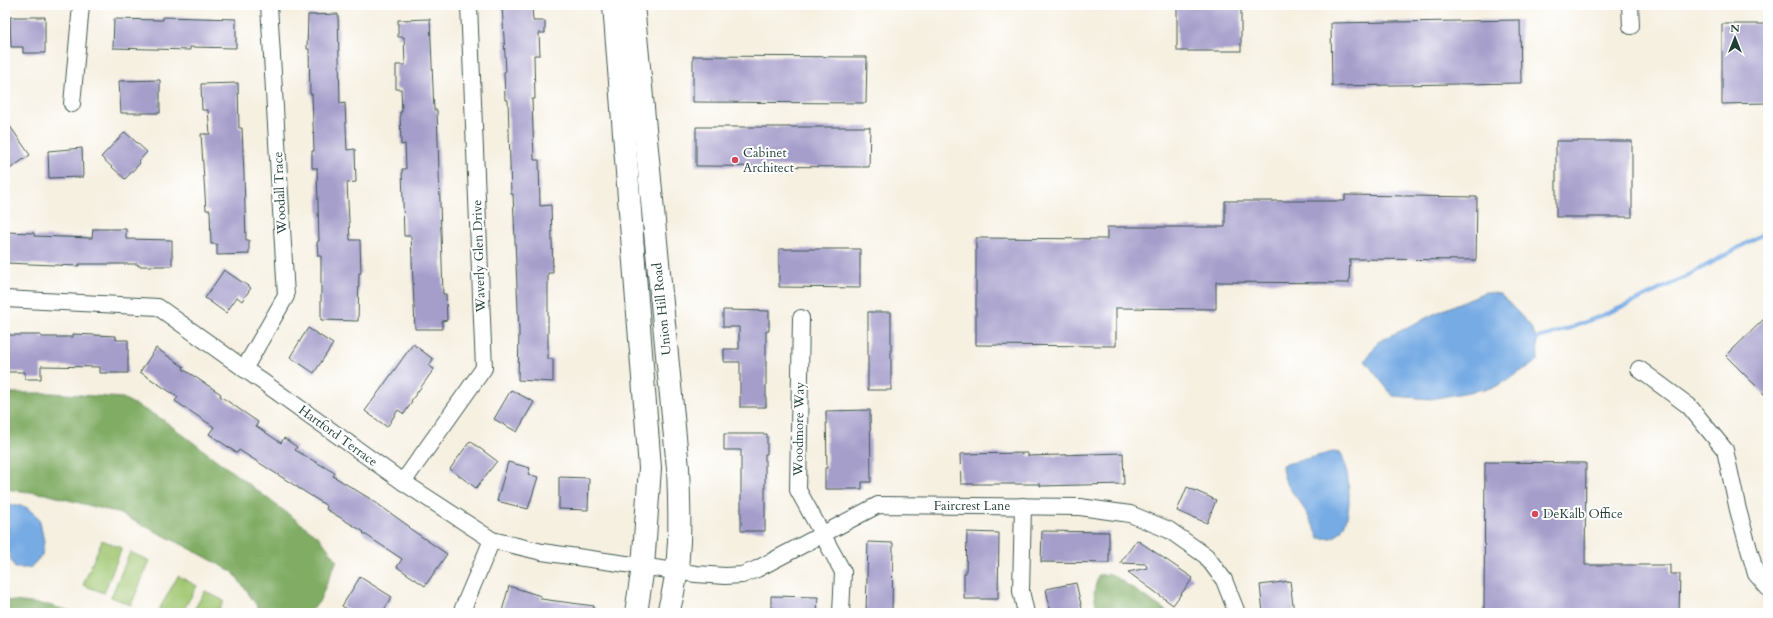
<svg xmlns="http://www.w3.org/2000/svg" width="1773" height="618" viewBox="0 0 1773 618" font-family="Cardo,serif">
  <style>
    .green { fill: #a1c772; stroke: #608253 }
    .forest { fill: #80ac64; stroke: #50744c }
    .water { fill: #77abe4; stroke: #4b748c }
    .lines { fill: none; stroke-linecap: round; stroke-linejoin: round }
    .stream { stroke: #77abe4; stroke-width: 4 }
    .building { fill: #a59ecb }
    .street-casing { stroke: #3f584e; stroke-width: 18 }
    .secondary-casing { stroke: #3f584e; stroke-width: 24 }
    .street { stroke: #fff; stroke-width: 16 }
    .secondary { stroke: #fff; stroke-width: 22 }
    .poi-dot { fill: #d1495b; stroke: #fff; stroke-width: 1.5 }
    .labels { text-anchor: middle; dominant-baseline: central; stroke-width: 4; stroke-linejoin: round; paint-order: stroke }
    .poi-label { font-size: 13px; fill: #1f3d34; stroke: #fff; text-anchor: start }
    .street-label { font-size: 13px; fill: #1f3d34; stroke: #fff }
  </style>
  <rect width="100%" height="100%" fill="#fff"/>
  <filter id="ink" filterUnits="userSpaceOnUse"><feTurbulence type="fractalNoise" baseFrequency=".025" numOctaves="2"/><feDisplacementMap in="SourceGraphic" scale="8" xChannelSelector="R" yChannelSelector="G"/><feConvolveMatrix kernelMatrix="1 2 1 2 8 2 1 2 1" color-interpolation-filters="sRGB"/></filter>
  <filter id="wash" filterUnits="userSpaceOnUse"><feTurbulence type="fractalNoise" baseFrequency=".012" numOctaves="4" result="noise"/><feDisplacementMap in="SourceGraphic" scale="16" xChannelSelector="R" yChannelSelector="G"/><feGaussianBlur stdDeviation="0.9" result="paint"/><feColorMatrix in="noise" values="0 0 0 0 0 0 0 0 0 0 0 0 0 0 0 0 0 1.4 0 .05"/><feComposite in="paint" operator="in"/></filter>
  <g filter="url(#wash)">
    <rect width="100%" height="100%" fill="#f6f0e1"/>
    <!-- green -->
    <g class="green">
      <polygon points="102,540 122,548 104,593 83,585"/>
      <polygon points="130,552 150,561 131,605 111,597"/>
      <polygon points="178,576 197,586 182,613 157,613"/>
      <polygon points="205,591 224,601 217,613 192,613"/>
    </g>
    <!-- forest -->
    <g class="forest">
      <polygon points="5,393 52,393 123,398 162,419 319,537 337,560 319,602 309,613 262,613 233,572 185,546 118,513 45,494 5,489"/>
      <polygon points="1111,574 1168,612 1168,613 1097,613 1094,592 1098,575"/>
      <polygon points="5,600 48,605 78,613 5,613"/>
    </g>
    <!-- water -->
    <g class="water">
      <polygon points="1485,292 1500,294 1529,324 1537,338 1538,361 1495,387 1431,399 1393,396 1365,361 1378,342 1434,314"/>
      <path d="M1333 452 1341 453C1350 472 1356 525 1334 537 1330 539 1324 538 1319 538 1314 526 1308 515 1301 504 1292 491 1282 481 1282 465Z"/>
      <path d="M9 504 26 507 39 518 44 541 42 555 30 568H15C2 544 5 531 5 505Z"/>
    </g>
    <g class="lines">
      <!-- stream -->
      <path class="stream" d="M1537 338C1560 333 1581 324 1603 315 1660 292 1714 262 1768 231"/>
    </g>
    <g id="blocks">
      <!-- building -->
      <g class="building">
        <polygon points="502,5 532,5 533,21 545,21 545,33 539,33 540,55 534,55 535,99 532,99 534,160 539,160 540,206 551,205 553,273 548,273 548,359 553,359 553,382 518,380 519,332 513,194 511,194 508,100 505,100 504,72 506,71"/>
        <rect x="1177" y="5" width="64" height="46"/>
        <polygon points="338,14 340,104 345,103 347,150 355,149 356,182 347,183 350,240 360,240 361,273 359,273 358,321 321,320 321,256 318,256 317,242 319,241 317,168 312,168 312,151 314,151 312,94 310,94 309,49 307,49 308,15"/>
        <polygon points="10,17 45,17 45,53 23,53 23,47 11,47"/>
        <polygon points="163,17 236,19 236,48 190,47 190,50 113,48 114,19 163,20"/>
        <polygon points="430,19 434,110 437,110 443,294 446,294 447,320 442,321 442,329 415,329 411,236 404,236 402,169 406,169 405,144 401,145 400,112 402,112 401,89 396,89 396,65 405,65 404,37 398,37 398,20"/>
        <polygon points="1520,20 1521,83 1332,86 1331,23"/>
        <polygon points="1722,24 1768,24 1768,103 1722,104"/>
        <polygon points="693,56 867,57 866,103 693,102"/>
        <polygon points="160,80 160,113 121,113 119,81"/>
        <polygon points="238,83 239,128 242,128 244,175 246,240 249,240 249,254 217,255 217,244 211,244 210,210 206,210 201,134 210,134 208,110 202,110 201,84"/>
        <polygon points="5,119 30,155 5,172"/>
        <polygon points="696,127 870,127 869,167 696,166"/>
        <polygon points="125,132 147,152 139,161 140,163 125,179 101,157"/>
        <rect x="1556" y="141" width="76" height="76"/>
        <polygon points="82,148 83,177 49,178 48,151"/>
        <polygon points="1345,195 1477,197 1476,260 1350,259 1349,283 1216,282 1216,309 1116,308 1116,346 976,345 976,238 1107,239 1107,227 1225,227 1225,201 1345,201"/>
        <polygon points="93,229 126,229 126,239 172,240 172,266 138,266 138,264 79,264 79,266 5,263 5,232 34,233 34,236 92,238"/>
        <polygon points="779,249 860,249 860,288 779,287"/>
        <polygon points="224,270 251,288 242,301 237,297 226,313 205,298"/>
        <polygon points="723,310 769,311 769,331 766,331 766,407 740,407 740,362 724,362 724,349 739,349 739,327 723,327"/>
        <rect x="868" y="312" width="23" height="78"/>
        <polygon points="1768,315 1768,398 1726,356"/>
        <polygon points="308,328 333,344 314,373 290,357"/>
        <polygon points="73,334 116,336 116,340 128,340 128,373 100,373 100,367 41,366 41,379 25,379 25,372 7,372 7,335 41,335 41,337 73,337"/>
        <polygon points="413,344 433,359 429,366 434,369 411,401 412,402 404,414 398,410 387,427 365,411"/>
        <polygon points="156,348 184,367 183,369 221,394 220,396 258,422 256,426 281,443 284,438 297,447 295,450 335,473 333,476 372,500 410,527 409,528 447,554 425,586 397,567 402,559 363,533 364,532 326,509 327,506 239,450 237,453 209,434 214,427 175,401 178,397 140,372"/>
        <polygon points="511,390 534,402 517,432 494,419"/>
        <polygon points="870,410 871,482 862,482 862,489 825,489 825,468 827,468 826,411"/>
        <polygon points="724,434 767,434 767,454 765,454 765,531 741,531 741,450 724,450"/>
        <polygon points="470,441 497,461 476,488 450,469"/>
        <polygon points="1028,453 1028,456 1123,453 1124,484 1040,486 1040,484 961,484 960,454"/>
        <polygon points="508,462 530,468 528,474 538,477 528,509 497,501"/>
        <polygon points="1485,462 1586,463 1585,565 1670,565 1670,574 1680,574 1679,613 1484,613"/>
        <polygon points="559,477 589,478 588,510 559,509"/>
        <polygon points="1187,487 1216,500 1207,523 1177,511"/>
        <polygon points="1042,531 1109,532 1109,563 1041,562"/>
        <polygon points="967,532 999,533 998,599 964,599 964,573 966,573"/>
        <polygon points="1137,540 1193,578 1173,605 1128,572 1147,568 1146,564 1120,563"/>
        <polygon points="868,542 893,543 892,613 866,613"/>
        <polygon points="360,577 392,597 382,613 354,613 342,606"/>
        <polygon points="1290,581 1294,613 1263,613 1260,585"/>
        <polygon points="1076,583 1083,613 1051,613 1046,589"/>
        <polygon points="509,586 541,596 541,599 594,606 593,613 509,613 502,611"/>
        <polygon points="771,596 818,597 817,613 771,613"/>
      </g>
    </g>
  </g>
  <g filter="url(#ink)">
    <use href="#blocks" fill-opacity="0" stroke="#3f584e" stroke-width="1"/>
    <g class="lines">
      <defs>
        <g id="street">
          <polyline points="1630,5 1631,26"/>
          <polyline points="72,104 81,5"/>
          <polyline points="5,299 158,307 403,482 492,540 542,552 696,574 725,576 742,575 757,569 878,505 1080,507 1130,514 1169,530 1206,556 1224,580 1237,613"/>
          <polyline points="801,318 798,490 843,572 841,613"/>
          <polyline points="244,369 286,296 269,5"/>
          <polyline points="1639,369 1689,406 1725,450 1738,510 1756,574 1768,588"/>
          <polyline points="403,482 484,368 469,5"/>
          <polyline points="1023,506 1021,591 1026,613"/>
          <polyline points="461,613 492,540"/>
        </g>
        <g id="secondary">
          <polyline points="614,5 650,468 643,567 636,613"/>
          <path d="M633 5 678 468C680 517 682 566 668 613"/>
        </g>
      </defs>
      <!-- street casing -->
      <use href="#street" class="street-casing"/>
      <!-- secondary casing -->
      <use href="#secondary" class="secondary-casing"/>
      <!-- street -->
      <use href="#street" class="street"/>
      <!-- secondary -->
      <use href="#secondary" class="secondary"/>
    </g>
  </g>
  <!-- markers -->
  <g class="poi-dot">
    <circle cx="735" cy="160" r="4"/>
    <circle cx="1535" cy="514" r="4"/>
  </g>
  <g class="labels">
    <!-- poi labels -->
    <g class="poi-label">
      <text x="743" y="153">Cabinet<tspan x="743" dy="15">Architect</tspan></text>
      <text x="1543" y="514">DeKalb Office</text>
    </g>
    <!-- street labels -->
    <g class="street-label">
      <text transform="translate(280 193) rotate(-93)">Woodall Trace</text>
      <text transform="translate(479 256) rotate(-92)">Waverly Glen Drive</text>
      <text transform="translate(662 309) rotate(-96)">Union Hill Road</text>
      <text transform="translate(799 429) rotate(-89)">Woodmore Way</text>
      <text transform="translate(338 436) rotate(36)">Hartford Terrace</text>
      <text x="972" y="506">Faircrest Lane</text>
    </g>
  </g>
  <!-- margin -->
  <rect width="1773" height="618" fill="none" stroke="#fff" stroke-width="20"/>
  <!-- north arrow -->
  <g transform="translate(1735 38)" stroke="#ffffff" stroke-width="3" paint-order="stroke">
  <path d="M0-3L7 15L0 10L-7 15Z" fill="#1f3d34"/>
  <text y="-6" font-size="11" font-weight="bold" text-anchor="middle" fill="#1f3d34">N</text>
  </g>
</svg>
